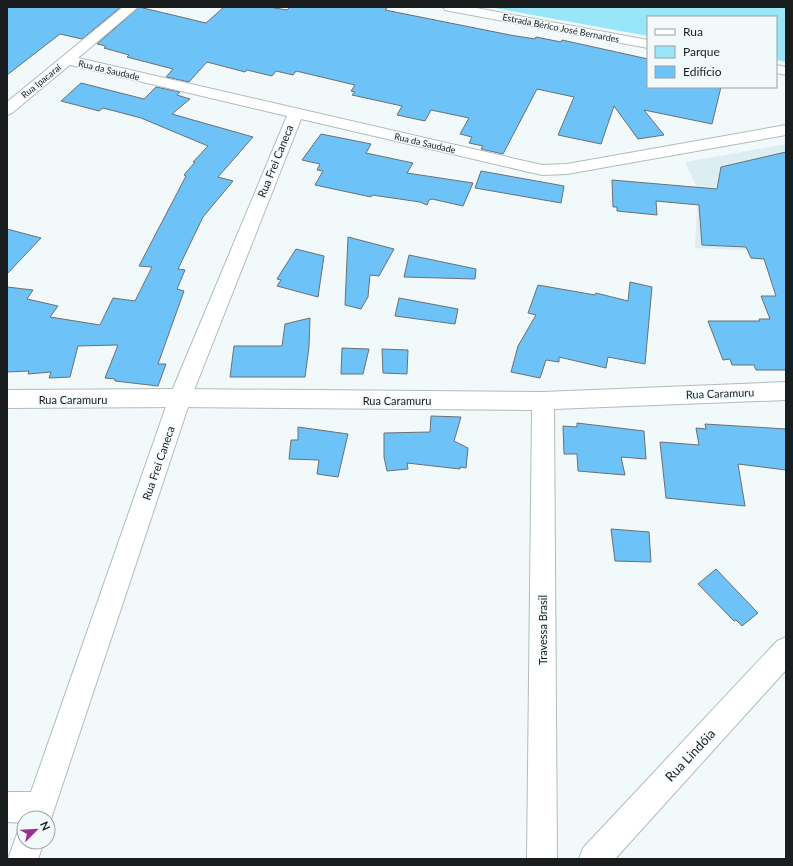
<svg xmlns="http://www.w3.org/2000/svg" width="793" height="866" viewBox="0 0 793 866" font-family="Lato,sans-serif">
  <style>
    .built { fill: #ddeef2 }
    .green { fill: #99e6f8 }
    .building { fill: #6dc3f8; stroke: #6b7074 }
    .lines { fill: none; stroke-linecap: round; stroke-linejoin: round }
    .minor-casing { stroke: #b3bbbc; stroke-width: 2 }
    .tertiary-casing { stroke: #b3bbbc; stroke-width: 2 }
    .secondary-casing { stroke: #b3bbbc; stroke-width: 2 }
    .minor { fill: #fff; fill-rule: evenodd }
    .tertiary { fill: #fff; fill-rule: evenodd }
    .secondary { fill: #fff; fill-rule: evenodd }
    .labels { text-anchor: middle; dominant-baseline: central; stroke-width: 3; stroke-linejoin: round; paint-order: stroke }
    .far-street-label { font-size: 9px; fill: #1a1d1e; stroke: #f1f9fb }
    .street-label { font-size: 11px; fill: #1a1d1e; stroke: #f1f9fb }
    .near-street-label { font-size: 13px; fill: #1a1d1e; stroke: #f1f9fb }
  </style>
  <rect width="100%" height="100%" fill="#f1f9fb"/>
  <!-- built -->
  <polygon class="built" points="786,144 786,246 740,250 695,248 698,190 685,162"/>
  <!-- green -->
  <polygon class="green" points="489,7 786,7 786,62 776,60 776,17 648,17 648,36"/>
  <!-- building -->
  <g class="building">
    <polygon points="7,7 121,7 82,39 60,34 7,75"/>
    <polygon points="139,7 206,23 224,7 269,7 287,10 290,7 388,7 385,10 510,35 535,39 536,37 561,42 562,40 648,59 648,87 721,87 712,124 644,110 664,135 638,139 614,106 601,144 558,135 574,97 537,89 503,154 481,149 483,146 469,143 472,137 460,134 469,118 431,110 425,121 397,115 402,106 352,95 355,92 351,91 355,85 296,71 293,75 276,71 272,76 247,70 245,72 207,62 189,82 166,77 173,69 127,57 129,55 104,48 106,46 97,44"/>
    <polygon points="81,83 144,99 156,87 180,92 177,95 190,99 172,114 253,137 218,177 233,181 203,217 178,269 185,270 177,289 184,291 158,364 166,364 158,386 115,381 115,379 105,378 118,345 78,346 70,377 49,378 51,372 28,374 29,371 7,372 7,287 33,290 27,299 58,306 50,317 100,325 113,298 135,301 152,267 139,266 186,176 184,175 195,162 193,162 208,146 141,118 103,108 99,111 61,101"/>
    <polygon points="321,134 371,144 366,153 413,163 407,173 473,183 463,206 432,199 429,200 427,205 420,202 372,195 371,197 315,185 323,171 317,170 320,164 302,160"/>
    <polygon points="786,152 786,370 756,370 754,365 732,365 730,359 723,360 708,321 760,321 759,319 770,319 761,296 776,296 764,259 751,258 746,247 702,245 699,205 656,201 657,215 617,211 617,207 613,207 612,180 717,189 721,167"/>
    <polygon points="481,171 564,186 561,203 475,188"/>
    <polygon points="7,229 41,238 7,274"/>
    <polygon points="348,237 394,249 379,276 370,275 368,297 361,309 345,305"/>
    <polygon points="296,249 324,256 318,297 277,286 281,280 277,279"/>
    <polygon points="409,255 476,269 475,279 404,277"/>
    <polygon points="630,282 652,287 645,364 608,357 606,368 559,357 559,362 546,360 540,378 511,372 518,346 536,315 528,313 538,285 595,295 596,293 628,301"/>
    <polygon points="399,298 458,309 455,324 395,316"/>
    <polygon points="310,318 309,347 305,377 230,377 234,346 282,346 285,324"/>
    <polygon points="342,348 369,349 363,374 341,374"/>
    <polygon points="382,349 408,350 407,374 383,373"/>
    <polygon points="431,416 461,417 454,441 468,448 466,468 460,467 460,469 407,463 408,469 387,471 384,457 384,433 430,432"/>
    <polygon points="577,423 644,431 646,459 621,457 625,475 578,471 577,454 564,454 563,426 577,427"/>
    <polygon points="705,424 786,429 786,470 738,464 745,506 666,498 660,442 699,445 696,428 706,429"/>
    <polygon points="298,427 348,434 338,477 317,474 319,460 289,459 291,440 298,440"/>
    <polygon points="611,529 649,532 651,562 615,561"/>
    <polygon points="716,569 758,613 742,626 736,620 734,621 698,584"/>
  </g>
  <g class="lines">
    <defs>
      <g id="minor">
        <polygon points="67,56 72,57 74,60 72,63 12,113 7,115 7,102 62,57"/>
        <polygon points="786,382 786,400 554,409 557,859 527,859 532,410 180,407 7,408 7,390 180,389 543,392"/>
      </g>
      <g id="tertiary">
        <polygon points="123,7 138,7 78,58 542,165 567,164 786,125 786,135 567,174 542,175 301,119 191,398 48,828 48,818 24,818 24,823 7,822 7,792 31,792 169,398 287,116 62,63 60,60 62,57"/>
        <polygon points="786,637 786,670 615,859 579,859 583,848 777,641"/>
        <polygon points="24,829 24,842 44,842 38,859 8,859 18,831"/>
      </g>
      <g id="secondary">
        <polygon points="443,7 471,7 648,40 648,48 450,11 445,10"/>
        <polygon points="776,65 786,67 786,75 776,73"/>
      </g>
    </defs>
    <!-- minor casing -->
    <use href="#minor" class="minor-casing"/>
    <!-- tertiary casing -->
    <use href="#tertiary" class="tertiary-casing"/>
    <!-- secondary casing -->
    <use href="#secondary" class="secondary-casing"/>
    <!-- minor -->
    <use href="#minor" class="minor"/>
    <!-- tertiary -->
    <use href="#tertiary" class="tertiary"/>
    <!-- secondary -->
    <use href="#secondary" class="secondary"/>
  </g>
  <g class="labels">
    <!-- far-street labels -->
    <g class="far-street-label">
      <text transform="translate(561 28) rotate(11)">Estrada Bérico José Bernardes</text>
      <text transform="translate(109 70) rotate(13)">Rua da Saudade</text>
      <text transform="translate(41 81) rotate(-39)">Rua Ipacaraí</text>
      <text transform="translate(425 143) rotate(13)">Rua da Saudade</text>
    </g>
    <!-- street labels -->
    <g class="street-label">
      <text transform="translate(275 161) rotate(-68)">Rua Frei Caneca</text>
      <text transform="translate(720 393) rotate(-2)">Rua Caramuru</text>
      <text x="73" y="399">Rua Caramuru</text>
      <text x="397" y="400">Rua Caramuru</text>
      <text transform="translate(158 463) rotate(-71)">Rua Frei Caneca</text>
      <text transform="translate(542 630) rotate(-90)">Travessa Brasil</text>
    </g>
    <!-- near-street labels -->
    <g class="near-street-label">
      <text transform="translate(690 755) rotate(-47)">Rua Lindóia</text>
    </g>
  </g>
  <!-- border -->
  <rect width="793" height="866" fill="none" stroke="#1a1d1e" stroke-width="16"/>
  <!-- legend -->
  <rect x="647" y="16" width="130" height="72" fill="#f1f9fb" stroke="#9ba1a3"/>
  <rect x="655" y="29" width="20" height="6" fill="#ffffff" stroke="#9ba1a3"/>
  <text x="683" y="36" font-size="12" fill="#1a1d1e">Rua</text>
  <rect x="655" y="46" width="20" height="12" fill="#99e6f8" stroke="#9ba1a3"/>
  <text x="683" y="56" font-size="12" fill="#1a1d1e">Parque</text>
  <rect x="655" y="66" width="20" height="12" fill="#6dc3f8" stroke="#9ba1a3"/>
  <text x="683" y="76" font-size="12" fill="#1a1d1e">Edifício</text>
  <!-- north arrow -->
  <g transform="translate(36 830) rotate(66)"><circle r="19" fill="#f1f9fb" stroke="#9ba1a3"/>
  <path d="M0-3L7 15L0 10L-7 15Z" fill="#9c2f8f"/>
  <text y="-6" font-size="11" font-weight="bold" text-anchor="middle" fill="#1a1d1e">N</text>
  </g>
</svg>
